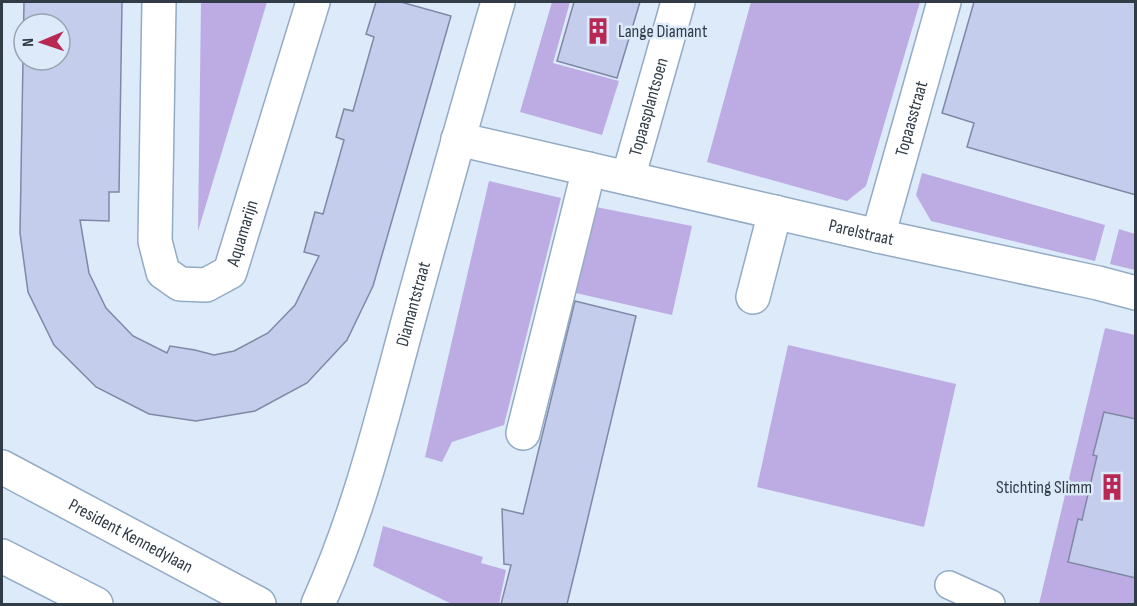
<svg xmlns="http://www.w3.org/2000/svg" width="1137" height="606" viewBox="0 0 1137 606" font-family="'Sofia Sans Condensed',sans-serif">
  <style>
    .green { fill: #bcace3 }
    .building { fill: #c5cded; stroke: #8188a5; stroke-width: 1.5; fill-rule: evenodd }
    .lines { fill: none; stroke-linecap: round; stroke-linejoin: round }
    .pedestrian-casing { stroke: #93abc4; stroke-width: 30 }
    .minor-casing { stroke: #93abc4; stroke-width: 36 }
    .secondary-casing { stroke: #93abc4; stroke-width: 36 }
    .pedestrian { stroke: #fff; stroke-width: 27 }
    .minor { stroke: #fff; stroke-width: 33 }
    .secondary { stroke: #fff; stroke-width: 33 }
    .labels { text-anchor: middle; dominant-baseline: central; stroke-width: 5; stroke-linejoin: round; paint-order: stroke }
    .poi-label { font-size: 18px; fill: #323c47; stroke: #dceafa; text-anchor: start }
    .street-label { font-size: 18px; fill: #323c47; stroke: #dceafa }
  </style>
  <rect width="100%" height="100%" fill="#dceafa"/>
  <!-- green -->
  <g class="green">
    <polygon points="201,2 267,2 198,231"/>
    <polygon points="552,2 570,2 553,63 619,81 602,135 520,112"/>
    <polygon points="751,2 920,2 866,186 847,201 707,162"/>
    <polygon points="922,173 1105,225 1095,261 931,221 916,195"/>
    <polygon points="489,181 561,198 504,425 452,442 442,462 425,457"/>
    <polygon points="596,207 692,226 672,315 576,293"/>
    <polygon points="1119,229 1135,234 1135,270 1110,264"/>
    <polygon points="1105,328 1135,335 1135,604 1039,604"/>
    <polygon points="788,345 956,384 924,527 757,487"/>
    <polygon points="383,526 483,557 481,563 506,570 499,604 452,604 373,566"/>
  </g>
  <!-- building -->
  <g class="building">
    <path d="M24 2H122L119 192H109V221L80 220 89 273 106 308 133 336 167 353 170 346 195 350 214 355 234 351 268 333 295 305 319 256 304 252 315 212 323 214 344 140 336 137 344 109 353 111 374 37 366 34 376 2H401L451 16 373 286 347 340 307 383 255 411 196 421 149 414 96 387 54 345 28 292 20 233ZM24 24H60V60H24Z"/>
    <polygon points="574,2 640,2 617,78 557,61"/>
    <polygon points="974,2 1136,2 1136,195 967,147 974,123 942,113"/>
    <polygon points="575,301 636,316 579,555 567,604 501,604 511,565 504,564 502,509 523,514"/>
    <polygon points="1104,412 1136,419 1136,578 1068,562 1078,519 1082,520 1097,456 1093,455"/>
  </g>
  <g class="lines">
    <defs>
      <polyline id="pedestrian" points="949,585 991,604"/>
      <g id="minor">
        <path id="s1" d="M159 2 155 241 163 272 180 284 206 285 230 272 313 2"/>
        <path id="s2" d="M458 139 878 236 1098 283 1136 293"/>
        <path id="s3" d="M628 178 678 2"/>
        <path id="s4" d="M878 236 944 2"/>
        <polyline points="753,297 775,212"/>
        <polyline points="523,433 589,169"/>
        <path id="s5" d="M318 604C358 516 381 422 406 329 436 219 466 110 498 2"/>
      </g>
      <g id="secondary">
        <path id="s6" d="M2 467 259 604"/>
        <polyline points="2,556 96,604"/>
      </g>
    </defs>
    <!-- pedestrian casing -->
    <use href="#pedestrian" class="pedestrian-casing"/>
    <!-- minor casing -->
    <use href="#minor" class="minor-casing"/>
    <!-- secondary casing -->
    <use href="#secondary" class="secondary-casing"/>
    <!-- pedestrian -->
    <use href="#pedestrian" class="pedestrian"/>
    <!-- minor -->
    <use href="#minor" class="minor"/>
    <!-- secondary -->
    <use href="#secondary" class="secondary"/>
  </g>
  <!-- icons -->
  <defs>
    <symbol id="building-bare" viewBox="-9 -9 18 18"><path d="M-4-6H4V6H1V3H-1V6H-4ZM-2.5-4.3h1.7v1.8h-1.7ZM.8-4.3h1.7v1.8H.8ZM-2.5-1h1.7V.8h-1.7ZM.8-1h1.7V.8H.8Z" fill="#b72853" stroke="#dceafa" stroke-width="2.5" paint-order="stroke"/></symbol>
  </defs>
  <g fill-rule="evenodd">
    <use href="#building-bare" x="579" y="12" width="38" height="38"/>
    <use href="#building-bare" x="1093" y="468" width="38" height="38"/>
  </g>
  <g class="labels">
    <!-- poi labels -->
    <g class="poi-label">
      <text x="618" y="31">Lange Diamant</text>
      <text x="1092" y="487" text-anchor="end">Stichting Slimm</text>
    </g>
    <!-- street labels -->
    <g class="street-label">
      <text stroke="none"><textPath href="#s3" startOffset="74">Topaasplantsoen</textPath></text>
      <text stroke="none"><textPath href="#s4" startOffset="122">Topaasstraat</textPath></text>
      <text stroke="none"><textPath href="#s1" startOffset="386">Aquamarijn</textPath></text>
      <text stroke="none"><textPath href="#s2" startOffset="414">Parelstraat</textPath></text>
      <text stroke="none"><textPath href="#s5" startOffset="315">Diamantstraat</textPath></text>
      <text stroke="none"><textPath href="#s6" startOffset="146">President Kennedylaan</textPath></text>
    </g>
  </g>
  <!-- border -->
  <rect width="1137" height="606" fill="none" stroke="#323c47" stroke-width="6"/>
  <!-- north arrow -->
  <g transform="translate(42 42) rotate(268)"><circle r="28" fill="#dceafa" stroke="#98a4b2" stroke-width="1.5"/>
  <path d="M0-4.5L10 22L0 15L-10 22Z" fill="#b72853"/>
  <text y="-9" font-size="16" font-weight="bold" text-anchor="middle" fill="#323c47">N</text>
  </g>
</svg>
